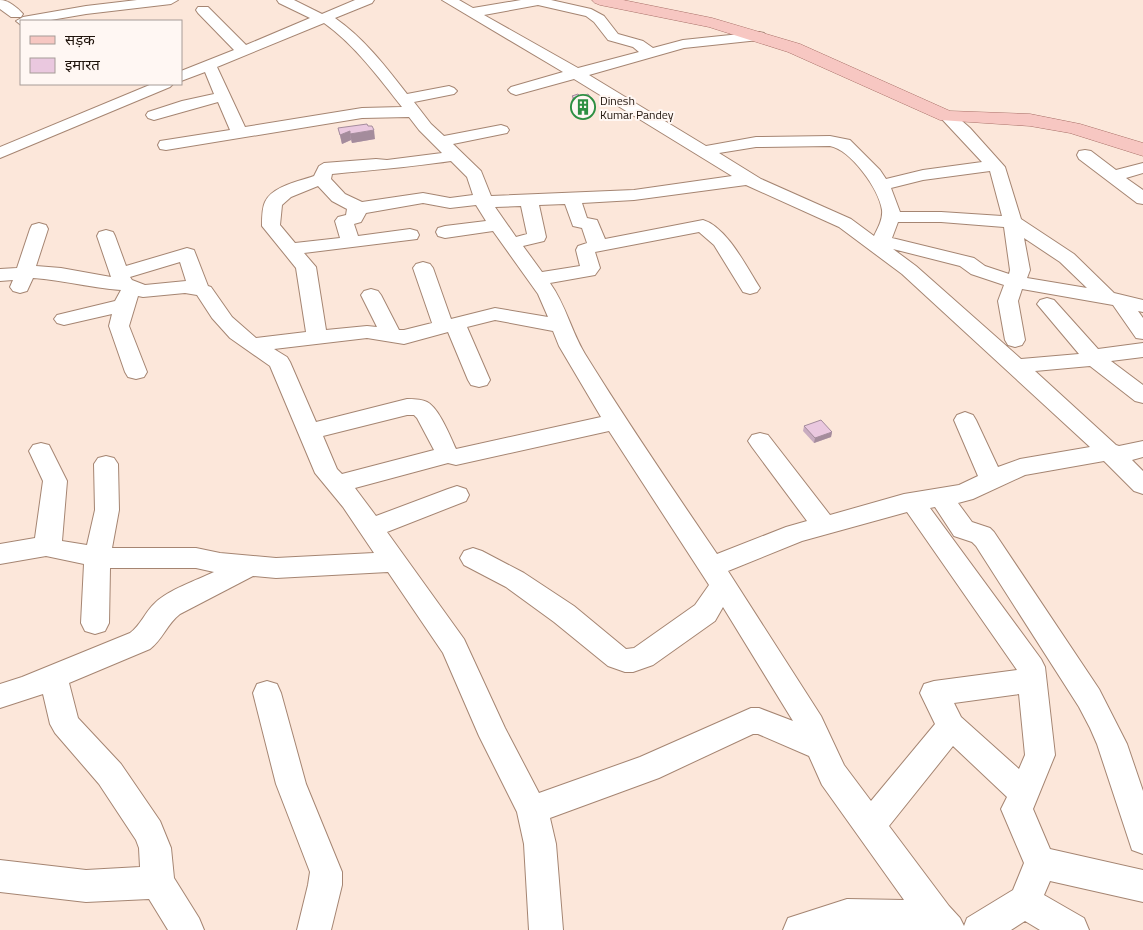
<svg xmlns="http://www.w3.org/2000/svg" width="1143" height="930" viewBox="0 0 1143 930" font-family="'Titillium Web','Noto Sans Devanagari',sans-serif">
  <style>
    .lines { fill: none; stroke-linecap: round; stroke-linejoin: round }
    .minor-casing { stroke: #a58572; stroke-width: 2 }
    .major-casing { stroke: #a87068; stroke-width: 1 }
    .minor { fill: #fff; fill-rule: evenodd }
    .major { fill: #f7c7c2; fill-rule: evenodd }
    .wall { fill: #c9acc0 }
    .shaded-wall { fill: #a48c9c }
    .building { fill: #eac8df; stroke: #a48c9c }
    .labels { text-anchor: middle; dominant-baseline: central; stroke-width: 4; stroke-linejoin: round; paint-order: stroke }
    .far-poi-label { font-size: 12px; fill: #20140c; stroke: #fff7f3; text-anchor: start }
  </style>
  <rect width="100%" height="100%" fill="#fce7da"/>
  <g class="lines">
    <defs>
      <g id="minor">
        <path d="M0 0C8 0 18 8 23 14L21 17H11L0 9Z"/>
        <polygon points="137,0 178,0 171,4 86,14 45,21 21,21 21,25 16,21 23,17 86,6"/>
        <path d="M277 0H294L322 14 355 0H374L372 3 335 18C364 38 386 67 407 94L449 86 454 88 457 91 454 94 414 102 431 124 444 136 501 125 507 127 509 130 507 133 453 144 481 171 491 196 634 190 732 176 574 79 516 95 511 93 508 90 511 87 563 72 442 0H459L473 8 521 0H551L591 9 604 16 618 34 643 41 653 48 683 40 759 32 764 33 766 36 764 39 759 40 684 48 589 75 706 146 756 137 830 136 850 140 880 170 886 179 923 170 982 162 939 116 941 113H953L970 128 1005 167 1021 219 1074 254 1114 293 1143 300V312L1138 311 1143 318V339L1136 338 1113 305 1022 289 1018 301 1025 340 1022 345 1015 347 1008 345 1005 340 998 301 1004 285 971 274 960 266 893 249 916 266 1021 359 1079 354 1037 304 1040 300 1047 298 1054 300 1098 349 1143 343V357L1111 361 1143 385V403L1135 401 1090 366 1035 371 1116 445 1119 446 1143 441V457L1132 460 1143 471V494L1134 491 1104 461 1025 475 973 499 958 503 972 522 990 528 994 532 1099 689 1127 744 1143 791V854L1132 850 1097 744 1090 728 1079 707 976 546 972 542 954 536 935 507 930 508 1041 659 1045 667 1055 755 1033 809 1050 849 1143 870V902L1050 881 1044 895 1084 918 1089 930H1040L1025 921 1011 930H783L788 918 847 899 904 900 822 785 809 756 758 734H753L659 778 550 818 556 844 563 930H529L524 844 517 812 479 736 443 653 388 572 276 578 253 576 180 614C167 624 163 639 150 649L69 683 78 718 121 764 160 821 171 848 174 878 199 918 204 930H168L149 899 86 902 0 892V860L86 870 140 867 139 848 136 840 99 784 55 733 50 724 43 694 0 708V684L22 677 130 633C141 625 145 612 155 603 168 590 197 580 214 572L196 568H110L109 623 105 631 95 634 85 631 81 623 84 564 46 556 0 564V544L35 538 43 481 29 451 33 445 41 443 49 445 67 481 62 541 87 545 95 510 94 464 98 458 106 456 114 458 118 464 119 510 112 548H196L220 553 276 558 374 553 343 507 315 473 270 366 230 338 212 318 197 295 185 293 143 297 138 296 129 326 147 372 144 377 136 379 128 377 125 372 109 326 112 314 64 325 57 323 54 319 57 315 115 301 121 290C91 288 63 280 33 278L27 291 20 293 13 291 10 287 13 280 0 281V269L17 268 30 229 32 225 39 223 46 225 48 229 36 266 61 268 111 277 97 236 99 232 106 230 113 232 115 236 126 266 187 248 194 250 208 286 211 287 232 317 256 338 306 332 296 268 262 226C262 219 262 208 265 202 272 186 300 181 314 176L319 166 324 163 376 159 387 160 442 153 419 130 409 117 362 118 166 150 160 149 158 145 160 141 230 130 218 102 154 120 148 118 146 115 148 112 182 101 214 94 205 72 181 81V71L234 50 198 13 196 10 198 7H208L246 45 310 18 279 3ZM538 5 586 16 594 22 608 40 633 47 639 52 578 68 484 15ZM324 23C355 45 379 78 402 107L362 108 245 127 217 67ZM830 146C851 150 879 189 882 210 883 219 878 228 874 236L851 219 761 179 719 153 756 147ZM451 161 467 177 473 195 450 198 423 193 362 202 345 194 331 179 332 174C372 170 411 167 451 161ZM990 171 1002 216 941 212H900L891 188 923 180ZM746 185 839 227 902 274 1090 447 1020 459 998 467 976 420 973 415 965 412 957 415 954 420 978 476 959 485 904 494 830 515 768 435 760 433 752 435 748 441 752 447 807 521 786 527 717 554C672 488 627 422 585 354 571 331 566 305 550 283L595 275 600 268 595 252 699 232 714 245 743 292 750 294 757 292 760 288C747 268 727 227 703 220L605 239 597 220 587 218 582 203 634 200ZM318 186 332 201 347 209 346 215 338 217 335 221 340 238 295 243 280 225 282 205 291 197ZM423 203 450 208 476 205 486 221 445 226 438 228 436 232 438 236 445 238 493 231 538 294 548 317 495 308 451 319 433 268 430 264 423 262 416 264 413 268 432 323 404 330H399L381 295 378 291 371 289 364 291 361 295 377 327 367 326 326 330 316 267 304 253 417 239 419 235 417 231 410 229 358 236 354 224 361 222 366 213ZM565 204 573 226 582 228 587 243 578 246 576 250 580 266 542 272 523 246 544 241 546 237 539 205ZM521 206 527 234 516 237 495 207ZM898 222H941L1004 227 1010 270 1009 274 985 266 974 258 892 238ZM1024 238 1060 262 1087 288 1027 278 1030 270ZM180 262 186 281 145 285 132 280 130 277ZM495 320 553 331 559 346 601 417 456 449C450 436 439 408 427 402 421 399 413 399 407 399L316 422 290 362 287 357 274 349 367 338 404 344 448 332 468 380 471 385 479 387 487 385 490 380 467 327ZM407 415H414L417 418 434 450 342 474 337 469 323 436ZM609 431 709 585 695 605 634 648 626 649 574 606 524 573 482 551 473 548 464 551 460 558 464 565 506 587 554 622 608 666 625 672H633L653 665 715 621 723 607 793 721 759 708H751L640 757 539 793 505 728 464 639 387 532 466 501 469 495 466 489 457 486 448 489 376 516 355 488 448 463 456 465ZM907 512 1017 670 934 681 924 684 920 693 935 724 871 801 844 765 821 716 728 571 802 541ZM1019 694 1025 755 1019 769 961 717 954 703ZM953 746 1007 797 1001 809 1024 863 1013 890 967 918 964 926 960 918 949 906 889 826Z"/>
        <polygon points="152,84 173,84 170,87 0,158 0,147"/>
        <polygon points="1085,150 1091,151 1116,170 1143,163 1143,173 1126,178 1143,190 1143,204 1137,203 1079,159 1077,155 1079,151"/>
        <polygon points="267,681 277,684 281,693 306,784 342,872 342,885 331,930 297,930 308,885 310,872 276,784 253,693 257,684"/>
      </g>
      <polygon id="major" points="592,0 623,0 712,18 800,44 950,111 1030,114 1080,124 1143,143 1143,156 1070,133 1030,126 940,120 788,52 709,27 600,5 595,3"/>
    </defs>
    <!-- minor casing -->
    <use href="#minor" class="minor-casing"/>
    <!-- major casing -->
    <use href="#major" class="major-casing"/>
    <!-- minor -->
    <use href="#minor" class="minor"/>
    <!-- major -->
    <use href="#major" class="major"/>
  </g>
  <!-- wall -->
  <g class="wall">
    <polygon points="572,96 593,109 579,112 572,105"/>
    <polygon points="338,128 375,139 352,143 351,140 342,144"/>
    <polygon points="804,426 832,432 831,437 814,443 803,431"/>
  </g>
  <!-- shaded-wall -->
  <g class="shaded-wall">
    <polygon points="593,100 593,109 579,112 579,104"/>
    <polygon points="374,130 375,139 352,143 350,134"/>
    <polygon points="350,131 351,140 342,144 340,135"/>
    <polygon points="832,432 831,437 814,443 815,438"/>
  </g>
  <!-- building -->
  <g class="building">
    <polygon points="578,94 581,97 588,94 593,100 579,104 572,96"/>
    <polygon points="367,124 368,126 372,126 374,130 350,134 350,131 340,135 338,128"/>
    <polygon points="821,420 832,432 815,438 804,426"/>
  </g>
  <!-- icons -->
  <defs>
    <symbol id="building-ring" viewBox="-11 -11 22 22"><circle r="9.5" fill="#fff7f3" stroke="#2d8f42" stroke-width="1.5"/><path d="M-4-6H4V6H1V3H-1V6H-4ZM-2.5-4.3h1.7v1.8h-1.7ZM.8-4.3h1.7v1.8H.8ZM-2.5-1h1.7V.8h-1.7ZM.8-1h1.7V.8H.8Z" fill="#2d8f42"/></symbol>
  </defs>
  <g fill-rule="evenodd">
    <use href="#building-ring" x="569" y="93" width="28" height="28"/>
  </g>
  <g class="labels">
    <!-- far-poi labels -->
    <g class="far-poi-label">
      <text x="600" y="100">Dinesh<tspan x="600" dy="14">Kumar Pandey</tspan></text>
    </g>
  </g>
  <!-- legend -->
  <rect x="20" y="20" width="162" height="65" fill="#fff7f3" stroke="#a69c97"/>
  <rect x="30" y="36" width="25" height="8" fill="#f7c7c2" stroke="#a69c97"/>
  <text x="65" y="45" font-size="15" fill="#20140c">सड़क</text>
  <rect x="30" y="58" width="25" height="15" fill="#eac8df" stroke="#a69c97"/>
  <text x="65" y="70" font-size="15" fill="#20140c">इमारत</text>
</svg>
